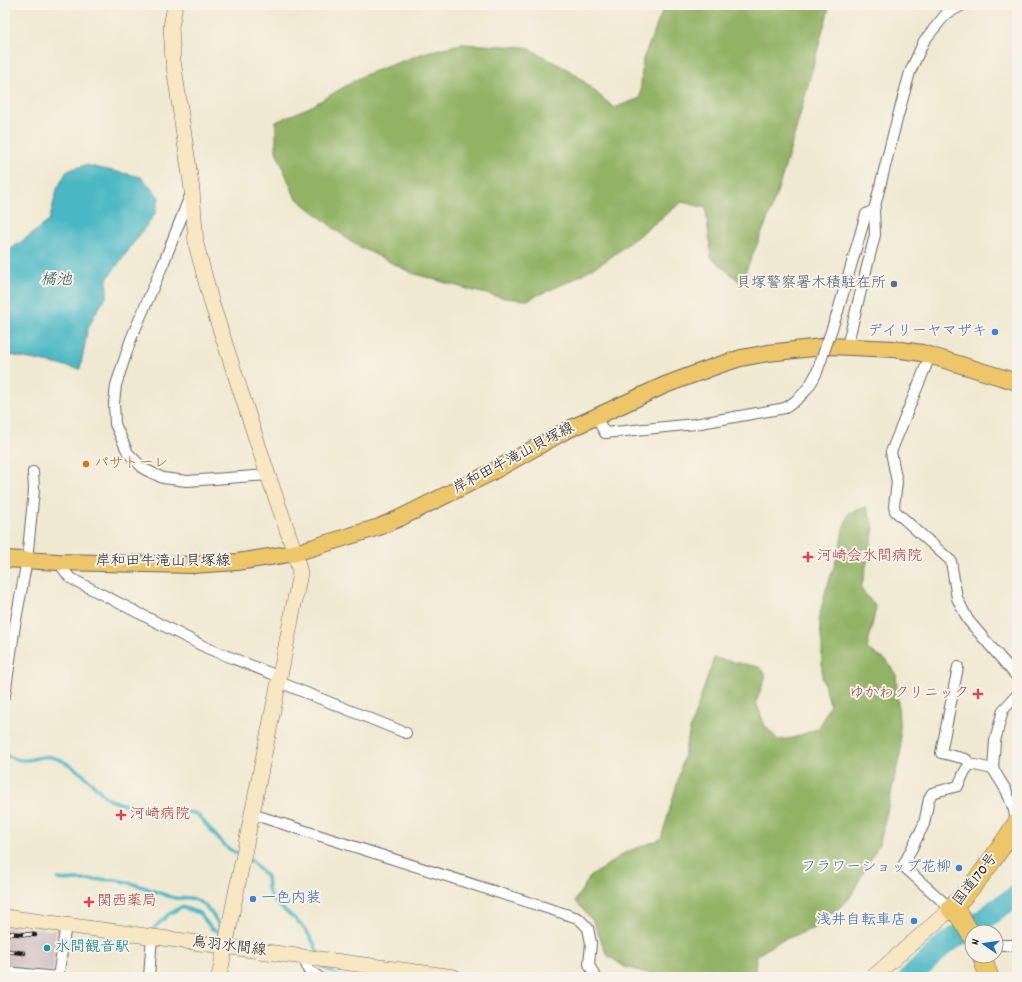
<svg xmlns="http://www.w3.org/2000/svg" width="1022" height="982" viewBox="0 0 1022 982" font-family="Dekko,'Klee One',sans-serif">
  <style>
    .industrial { fill: #d2bfc0 }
    .forest { fill: #92b265; stroke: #576740 }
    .water { fill: #4ab8c4; stroke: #336a70 }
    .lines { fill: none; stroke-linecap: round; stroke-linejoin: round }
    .stream { stroke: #4ab8c4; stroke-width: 3.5 }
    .river { stroke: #4ab8c4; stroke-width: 22 }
    .street-casing { stroke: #66645b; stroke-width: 12 }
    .secondary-casing { stroke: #66645b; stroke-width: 16 }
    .primary-casing { stroke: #66645b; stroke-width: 18 }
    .highway-casing { stroke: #66645b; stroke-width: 20 }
    .street { stroke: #fff; stroke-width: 10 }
    .secondary { stroke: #f7e8c3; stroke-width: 15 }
    .primary { stroke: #ecc669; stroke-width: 16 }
    .highway { stroke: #ecc669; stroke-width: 19 }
    .rail-casing { stroke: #1c1c1c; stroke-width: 4.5 }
    .rail { stroke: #f7f3e8; stroke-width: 3; stroke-dasharray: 9; stroke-linecap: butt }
    .street-bridge-casing { stroke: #66645b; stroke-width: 12; stroke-linecap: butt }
    .street-bridge { stroke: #fff; stroke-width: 10 }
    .service-dot { fill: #5c6f8a; stroke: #f7f3e8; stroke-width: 1.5 }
    .shop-dot { fill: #3f7fe0; stroke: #f7f3e8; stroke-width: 1.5 }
    .food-dot { fill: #e8710a; stroke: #f7f3e8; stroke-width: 1.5 }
    .health-dot { fill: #e0444e; stroke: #f7f3e8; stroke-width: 1.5 }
    .culture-dot { fill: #0f9aa8; stroke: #f7f3e8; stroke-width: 1.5 }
    .labels { text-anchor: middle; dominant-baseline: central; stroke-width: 4; stroke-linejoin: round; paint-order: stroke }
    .service-label { font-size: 15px; fill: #4e5e75; stroke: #f7f3e8; text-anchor: end }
    .shop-label { font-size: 15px; fill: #366cbe; stroke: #f7f3e8; text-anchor: end }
    .street-label { font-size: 15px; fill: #1c1c1c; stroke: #f7f3e8 }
    .food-label { font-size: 15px; fill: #c56008; stroke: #f7f3e8; text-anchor: start }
    .health-label { font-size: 15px; fill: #be3a42; stroke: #f7f3e8; text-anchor: start }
    .culture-label { font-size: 15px; fill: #0d838f; stroke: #f7f3e8; text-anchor: start }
    .water-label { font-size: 16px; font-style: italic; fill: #2e5a5f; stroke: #f7f3e8 }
  </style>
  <rect width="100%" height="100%" fill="#f7f3e8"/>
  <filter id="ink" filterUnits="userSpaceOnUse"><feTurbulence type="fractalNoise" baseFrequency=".025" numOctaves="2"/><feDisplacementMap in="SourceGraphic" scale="8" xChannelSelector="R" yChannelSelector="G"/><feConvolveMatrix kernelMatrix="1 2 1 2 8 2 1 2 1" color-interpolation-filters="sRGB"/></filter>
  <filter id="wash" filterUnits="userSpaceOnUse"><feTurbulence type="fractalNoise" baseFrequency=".012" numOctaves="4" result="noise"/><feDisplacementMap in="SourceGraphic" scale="16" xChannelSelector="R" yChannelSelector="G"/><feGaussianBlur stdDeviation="0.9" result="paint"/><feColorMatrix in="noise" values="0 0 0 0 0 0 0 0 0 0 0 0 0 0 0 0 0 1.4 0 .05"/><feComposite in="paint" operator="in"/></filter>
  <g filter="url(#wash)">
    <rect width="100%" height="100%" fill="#f0e9d1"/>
    <!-- industrial -->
    <polygon class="industrial" points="5,926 57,930 53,972 5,969"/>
    <!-- forest -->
    <g class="forest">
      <path d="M665 5H830C810 74 794 145 770 213 761 236 750 260 741 283L711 257 706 208 682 202 607 260 568 282 527 300 504 298 474 291 412 273 352 243 295 197 276 151V122L312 106 364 75 427 52 461 44 526 47 574 73 614 108 640 98 643 59Z"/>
      <polygon points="866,507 874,528 868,558 861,589 876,607 867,649 887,661 896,675 901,750 880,842 849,899 817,927 778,942 756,956 755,977 654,977 654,975 625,967 607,955 593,921 575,901 590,877 626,852 661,839 677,784 691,726 714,658 759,667 766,676 756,702 765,726 778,740 793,738 819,728 830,704 822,677 822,645 819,618 825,593 839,552 843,529 849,513"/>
    </g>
    <!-- water -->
    <polygon class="water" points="85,165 141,177 159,197 155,214 107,279 107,296 95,314 87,331 84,349 80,369 5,354 5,252 14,247 49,221 57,189 67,171"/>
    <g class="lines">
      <!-- stream -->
      <g class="stream">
        <path d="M5 755C12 758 19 761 26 760 34 760 42 755 51 757 66 760 83 774 94 785 100 791 104 796 110 800L168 819 189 812 197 814 222 843 229 849 237 853"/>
        <path d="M250 860 262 872 267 876C268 881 267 887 269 892 273 903 286 911 295 919 305 928 313 939 318 953"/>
        <path d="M58 879C77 882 97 878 116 880 131 882 144 887 157 892 163 894 169 897 175 898 180 899 185 897 190 898 206 901 217 919 222 933"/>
        <polyline points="154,928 168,915 181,907 199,913 212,929 222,933"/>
        <polyline points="322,966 340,977"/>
      </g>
      <!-- river -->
      <polyline class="river" points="910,977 945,944 984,919 998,908 1017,896"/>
    </g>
  </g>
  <g filter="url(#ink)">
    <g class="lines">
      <defs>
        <g id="street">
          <polyline points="191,193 164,262 131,339 116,385 114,403 115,424 128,453 144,469 163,478 187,481 268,475"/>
          <polyline points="838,311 866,214 874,210"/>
          <polyline points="847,346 875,235 874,210 895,127 910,72 924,41 946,14 963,5"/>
          <polyline points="930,356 891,452 897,482 894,506 895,511 951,561 957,598 968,620 1017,677"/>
          <path d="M596 417 605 433 695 424 785 408C800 399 809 389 817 372"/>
          <polyline points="58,562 70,578 207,648 280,677"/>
          <polyline points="958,667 941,753 966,759 970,764"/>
          <polyline points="279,682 406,733"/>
          <polyline points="5,695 15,625 27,560 34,490 33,472"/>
          <polyline points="252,814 578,918 588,928 591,943 589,964 595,977"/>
          <polyline points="1016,825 1014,810 1006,790 993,769 995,741 1003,710 1017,695"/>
          <polyline points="951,909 903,866 924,824 929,799 932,793 958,786 965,771 970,764 993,769"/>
          <polyline points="996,945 1017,945"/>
          <polyline points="304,956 308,970 319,977"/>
          <polyline points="5,972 58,977 66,925"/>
          <polyline points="149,977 152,936"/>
        </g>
        <g id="secondary">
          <polyline points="175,5 171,27 173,60 192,190 196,244 212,304 268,475 295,553 300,573 285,651 219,977"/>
          <polyline points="5,917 454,977"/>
          <polyline points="873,977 951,909"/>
        </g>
        <polyline id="primary" points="5,559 58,562 192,565 237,562 295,553 379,527 400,518 490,473 565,431 665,385 716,366 741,358 768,353 830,346 894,349 922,353 1017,382"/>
        <g id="highway">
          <path d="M972 936 959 915 951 909C977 883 997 854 1017 823"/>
          <polyline points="982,956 989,977"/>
        </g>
      </defs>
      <!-- street casing -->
      <use href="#street" class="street-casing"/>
      <!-- secondary casing -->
      <use href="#secondary" class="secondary-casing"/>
      <!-- primary casing -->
      <use href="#primary" class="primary-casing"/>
      <!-- highway casing -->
      <use href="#highway" class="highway-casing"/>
      <!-- street -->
      <use href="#street" class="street"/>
      <!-- secondary -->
      <use href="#secondary" class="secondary"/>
      <!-- primary -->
      <use href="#primary" class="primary"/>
      <!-- highway -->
      <use href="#highway" class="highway"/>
      <defs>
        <g id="rail">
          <polyline points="5,933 35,935"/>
          <polyline points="5,951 24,953"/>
        </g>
      </defs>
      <!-- rail casing -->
      <use href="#rail" class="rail-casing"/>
      <!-- rail -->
      <use href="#rail" class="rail"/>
      <defs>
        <polyline id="street-bridge" points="817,372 838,311"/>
      </defs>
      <!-- street-bridge casing -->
      <use href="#street-bridge" class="street-bridge-casing"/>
      <!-- street-bridge -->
      <use href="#street-bridge" class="street-bridge"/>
    </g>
  </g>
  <!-- markers -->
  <circle class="service-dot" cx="894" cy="284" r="4"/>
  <g class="shop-dot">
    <circle cx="995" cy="332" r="4"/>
    <circle cx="959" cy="868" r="4"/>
    <circle cx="253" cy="899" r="4"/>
    <circle cx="914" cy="921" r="4"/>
  </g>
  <circle class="food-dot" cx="86" cy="464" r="4"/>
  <g class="health-dot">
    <path d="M806 551h4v4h4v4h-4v4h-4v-4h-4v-4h4z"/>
    <path d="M976 688h4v4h4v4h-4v4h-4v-4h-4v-4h4z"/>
    <path d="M119 809h4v4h4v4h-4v4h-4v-4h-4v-4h4z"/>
    <path d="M87 896h4v4h4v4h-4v4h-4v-4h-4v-4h4z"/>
  </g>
  <circle class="culture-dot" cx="47" cy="948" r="4"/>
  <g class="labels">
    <!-- service labels -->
    <g class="service-label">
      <text x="886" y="284">貝塚警察署木積駐在所</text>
    </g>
    <!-- shop labels -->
    <g class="shop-label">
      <text x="987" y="332">デイリーヤマザキ</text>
      <text x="951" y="868">フラワーショップ花柳</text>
      <text x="261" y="899" text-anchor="start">一色内装</text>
      <text x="906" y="921">浅井自転車店</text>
    </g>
    <!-- street labels -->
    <g class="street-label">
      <text transform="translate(514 459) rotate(-28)">岸和田牛滝山貝塚線</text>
      <text x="163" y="562">岸和田牛滝山貝塚線</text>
      <text transform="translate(976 880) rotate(-52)">国道170号</text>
      <text transform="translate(229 947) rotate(7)">鳥羽水間線</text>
    </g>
    <!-- food labels -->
    <g class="food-label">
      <text x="94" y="464">パサトーレ</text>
    </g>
    <!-- health labels -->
    <g class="health-label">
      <text x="817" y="557">河崎会水間病院</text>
      <text x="969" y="694" text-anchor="end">ゆかわクリニック</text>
      <text x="130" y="815">河崎病院</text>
      <text x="97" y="902">関西薬局</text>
    </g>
    <!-- culture labels -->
    <g class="culture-label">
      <text x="55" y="948">水間観音駅</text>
    </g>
    <!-- water labels -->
    <g class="water-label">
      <text x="56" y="280">橘池</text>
    </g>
  </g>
  <!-- margin -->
  <rect width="1022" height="982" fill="none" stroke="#f7f3e8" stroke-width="20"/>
  <!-- north arrow -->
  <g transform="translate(984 944) rotate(283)"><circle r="19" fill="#f7f3e8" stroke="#9f9d96"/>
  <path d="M0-3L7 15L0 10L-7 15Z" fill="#1f6fb2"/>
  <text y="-6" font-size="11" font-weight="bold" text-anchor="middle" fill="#1c1c1c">N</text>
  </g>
</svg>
